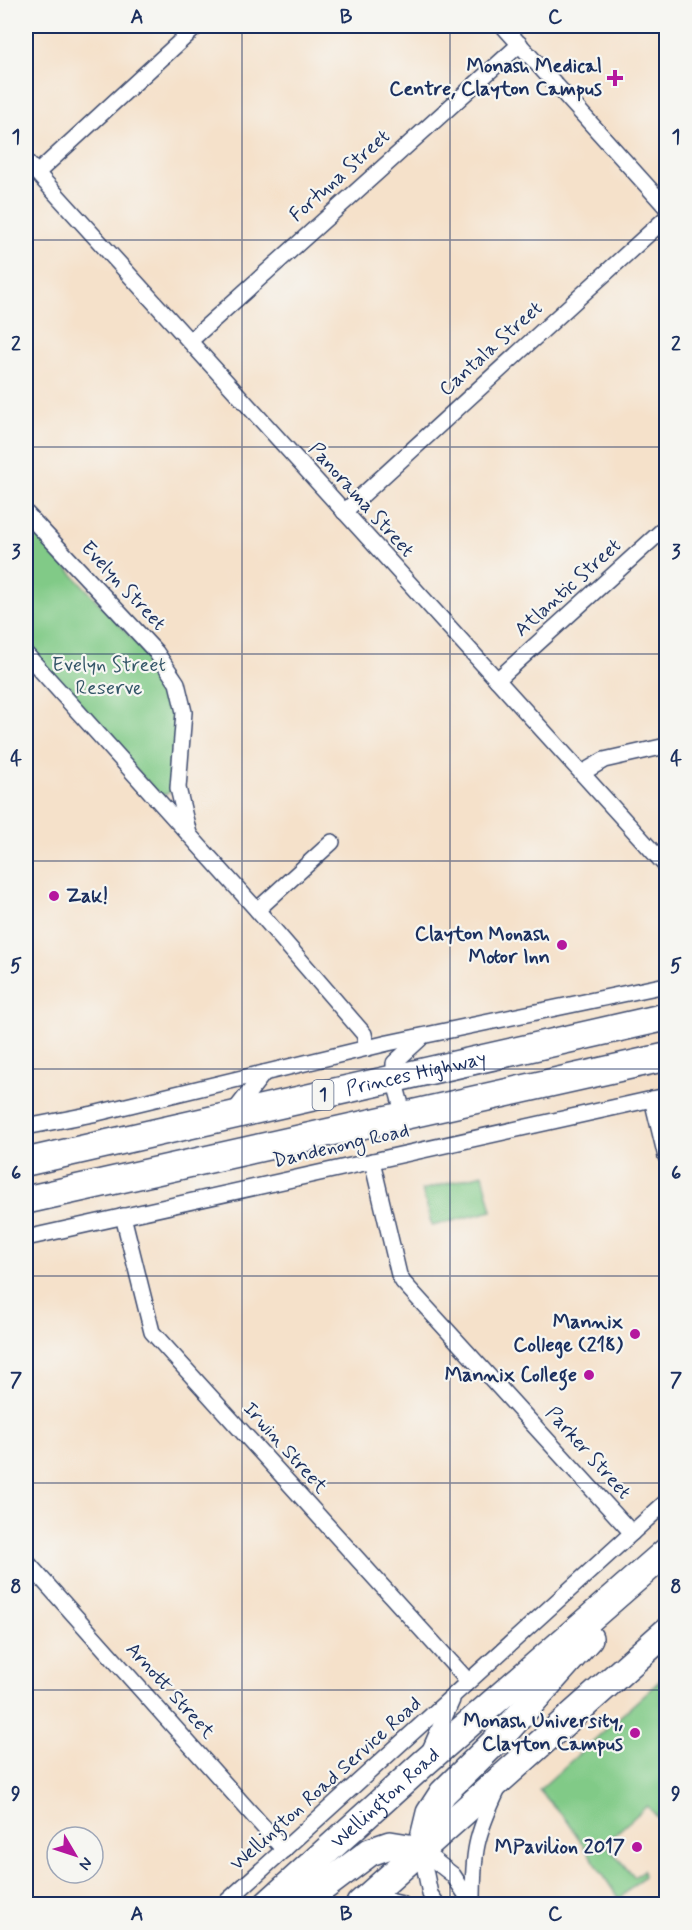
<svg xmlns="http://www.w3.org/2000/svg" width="692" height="1930" viewBox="0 0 692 1930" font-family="Mynerve,sans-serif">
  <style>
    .green { fill: #81ca87; stroke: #4e7c72; stroke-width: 1.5 }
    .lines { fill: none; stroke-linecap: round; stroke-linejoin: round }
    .street-casing { stroke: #3c4a6e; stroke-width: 18 }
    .highway-casing { stroke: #3c4a6e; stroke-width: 30 }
    .street { stroke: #fff; stroke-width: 15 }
    .highway { stroke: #fff; stroke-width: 27 }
    .grid { fill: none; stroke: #1b2f5e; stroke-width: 1.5; stroke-opacity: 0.55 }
    .poi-dot { fill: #b5179e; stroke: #f6f6f2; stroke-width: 2 }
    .labels { text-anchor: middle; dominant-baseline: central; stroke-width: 4.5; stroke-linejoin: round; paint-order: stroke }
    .shield { fill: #f6f6f2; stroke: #5d6b8a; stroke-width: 1.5 }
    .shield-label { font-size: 18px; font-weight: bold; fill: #1b2f5e }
    .poi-label { font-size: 20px; font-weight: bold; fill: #1b2f5e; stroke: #f6f6f2; text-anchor: end }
    .street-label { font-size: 20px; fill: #1b2f5e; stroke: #f6f6f2 }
    .park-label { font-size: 20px; fill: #345668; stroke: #f6f6f2 }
    .neatline { fill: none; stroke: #1b2f5e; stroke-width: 2 }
    .grid-label { font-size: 20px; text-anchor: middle; font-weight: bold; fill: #1b2f5e }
  </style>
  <rect width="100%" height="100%" fill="#f6f6f2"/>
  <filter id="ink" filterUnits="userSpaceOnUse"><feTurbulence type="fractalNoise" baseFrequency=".0167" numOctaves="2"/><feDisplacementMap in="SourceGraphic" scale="12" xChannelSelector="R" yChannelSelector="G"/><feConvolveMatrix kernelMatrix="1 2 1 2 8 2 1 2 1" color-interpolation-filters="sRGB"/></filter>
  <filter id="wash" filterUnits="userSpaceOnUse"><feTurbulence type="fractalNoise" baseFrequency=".008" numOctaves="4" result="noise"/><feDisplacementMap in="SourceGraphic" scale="24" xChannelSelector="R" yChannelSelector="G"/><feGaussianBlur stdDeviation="1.35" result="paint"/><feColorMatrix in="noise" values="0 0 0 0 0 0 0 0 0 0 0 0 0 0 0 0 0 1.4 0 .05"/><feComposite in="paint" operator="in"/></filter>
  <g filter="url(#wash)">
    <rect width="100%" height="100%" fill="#f5e1ca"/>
    <!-- green -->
    <g class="green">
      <polygon points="26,524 141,648 167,681 175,703 176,735 171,792 160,796 26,649"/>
      <polygon points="483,1174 492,1211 432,1226 422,1190"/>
      <polygon points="666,1675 666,1826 647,1806 605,1843 634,1877 643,1870 644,1876 619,1899 568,1822 539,1790"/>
    </g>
  </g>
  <g filter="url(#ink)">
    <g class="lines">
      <defs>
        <g id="street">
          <polyline points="503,26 666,207"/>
          <polyline points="26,161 666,866"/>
          <polyline points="37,173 197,26"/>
          <polyline points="190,341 520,44"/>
          <polyline points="344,512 666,218"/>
          <polyline points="26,513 156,652 177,683 184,712 178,788 189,834"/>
          <polyline points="26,654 257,910 364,1034 367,1048"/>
          <polyline points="497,680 666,527"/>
          <polyline points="582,773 604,760 666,746"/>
          <polyline points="257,910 332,842"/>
          <polyline points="652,1099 666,1157"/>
          <polyline points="232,1114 264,1073"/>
          <polyline points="404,1116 394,1079 394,1063 420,1039"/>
          <polyline points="26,1127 93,1114 388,1043 666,985"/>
          <polyline points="372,1161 399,1275 403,1282 632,1533"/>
          <polyline points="123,1216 152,1332 468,1681"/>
          <polyline points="26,1238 666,1096"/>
          <polyline points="26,1561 284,1850"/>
          <polyline points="429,1752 452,1700"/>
          <polyline points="421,1850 453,1875 472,1904"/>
          <polyline points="421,1850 430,1894 437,1904"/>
          <polyline points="368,1903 381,1899 402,1904"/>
          <polyline points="224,1904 666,1502"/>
          <path d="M473 1904C473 1852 475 1837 498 1789"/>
        </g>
        <g id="highway">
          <path id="s1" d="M26 1162 666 1017"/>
          <polyline points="26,1200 666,1057"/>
          <polyline points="421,1850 430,1813 443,1793 505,1732 589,1638"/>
          <path id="s2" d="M268 1904 424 1763 666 1552"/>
          <polyline points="301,1904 370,1852 390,1845 421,1850"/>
          <polyline points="360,1904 666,1632"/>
        </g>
      </defs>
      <!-- street casing -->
      <use href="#street" class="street-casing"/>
      <!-- highway casing -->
      <use href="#highway" class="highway-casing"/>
      <!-- street -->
      <use href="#street" class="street"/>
      <!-- highway -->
      <use href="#highway" class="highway"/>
    </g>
  </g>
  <!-- grid -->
  <path class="grid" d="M242 26V1904M450 26V1904M26 240H666M26 447H666M26 654H666M26 861H666M26 1069H666M26 1276H666M26 1483H666M26 1690H666"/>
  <!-- markers -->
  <g class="poi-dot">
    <path d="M612 69h6v6h6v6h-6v6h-6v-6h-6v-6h6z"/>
    <circle cx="54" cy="896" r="6"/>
    <circle cx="562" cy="945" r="6"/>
    <circle cx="635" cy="1334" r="6"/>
    <circle cx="589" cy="1375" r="6"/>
    <circle cx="635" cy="1733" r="6"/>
    <circle cx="637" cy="1847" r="6"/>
  </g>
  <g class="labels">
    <!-- shield labels -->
    <rect class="shield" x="312.5" y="1080" width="21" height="30" rx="4.5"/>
    <g class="shield-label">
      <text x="323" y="1095">1</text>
    </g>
    <!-- poi labels -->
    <g class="poi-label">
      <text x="602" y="66">Monash Medical<tspan x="602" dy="23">Centre, Clayton Campus</tspan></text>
      <text x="66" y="896" text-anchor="start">Zak!</text>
      <text x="550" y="934">Clayton Monash<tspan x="550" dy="23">Motor Inn</tspan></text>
      <text x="623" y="1322">Mannix<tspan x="623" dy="23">College (218)</tspan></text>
      <text x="577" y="1375">Mannix College</text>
      <text x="623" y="1721">Monash University,<tspan x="623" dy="23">Clayton Campus</tspan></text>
      <text x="625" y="1847">MPavilion 2017</text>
    </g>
    <!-- street labels -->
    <g class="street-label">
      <text transform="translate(340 176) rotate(-42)">Fortuna Street</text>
      <text transform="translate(491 349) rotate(-42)">Cantala Street</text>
      <text transform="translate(361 500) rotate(48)">Panorama Street</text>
      <text transform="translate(123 586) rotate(47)">Evelyn Street</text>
      <text transform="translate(568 588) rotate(-42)">Atlantic Street</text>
      <text stroke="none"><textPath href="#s1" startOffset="400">Princes Highway</textPath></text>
      <text transform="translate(341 1146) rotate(-13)">Dandenong Road</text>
      <text transform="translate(285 1448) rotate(48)">Irwin Street</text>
      <text transform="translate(588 1453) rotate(48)">Parker Street</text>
      <text transform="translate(170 1691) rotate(48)">Arnott Street</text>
      <text transform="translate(326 1784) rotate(-42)">Wellington Road Service Road</text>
      <text stroke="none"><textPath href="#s2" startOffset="158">Wellington Road</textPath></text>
    </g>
    <!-- park labels -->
    <g class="park-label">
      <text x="109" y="665">Evelyn Street<tspan x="109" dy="23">Reserve</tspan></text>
    </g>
  </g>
  <!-- margin -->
  <rect width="692" height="1930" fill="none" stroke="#f6f6f2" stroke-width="66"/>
  <!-- north arrow -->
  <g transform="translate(75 1855) rotate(129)"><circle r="28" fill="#f6f6f2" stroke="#9ea6b7" stroke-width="1.5"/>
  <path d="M0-4.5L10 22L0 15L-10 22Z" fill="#b5179e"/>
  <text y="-9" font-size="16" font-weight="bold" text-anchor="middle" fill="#1b2f5e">N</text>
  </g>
  <rect x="33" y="33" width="626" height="1864" class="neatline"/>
  <g class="grid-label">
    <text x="137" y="23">A</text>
    <text x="346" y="23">B</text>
    <text x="555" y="23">C</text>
    <text x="16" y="143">1</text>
    <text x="676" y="143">1</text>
    <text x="16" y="350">2</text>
    <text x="676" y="350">2</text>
    <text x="16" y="558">3</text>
    <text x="676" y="558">3</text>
    <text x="16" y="765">4</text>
    <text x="676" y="765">4</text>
    <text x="16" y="972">5</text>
    <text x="676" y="972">5</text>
    <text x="16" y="1179">6</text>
    <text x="676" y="1179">6</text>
    <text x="16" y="1386">7</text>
    <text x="676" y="1386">7</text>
    <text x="16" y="1593">8</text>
    <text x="676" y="1593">8</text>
    <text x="16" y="1800">9</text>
    <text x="676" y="1800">9</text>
    <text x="137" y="1920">A</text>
    <text x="346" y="1920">B</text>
    <text x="555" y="1920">C</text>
  </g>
</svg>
